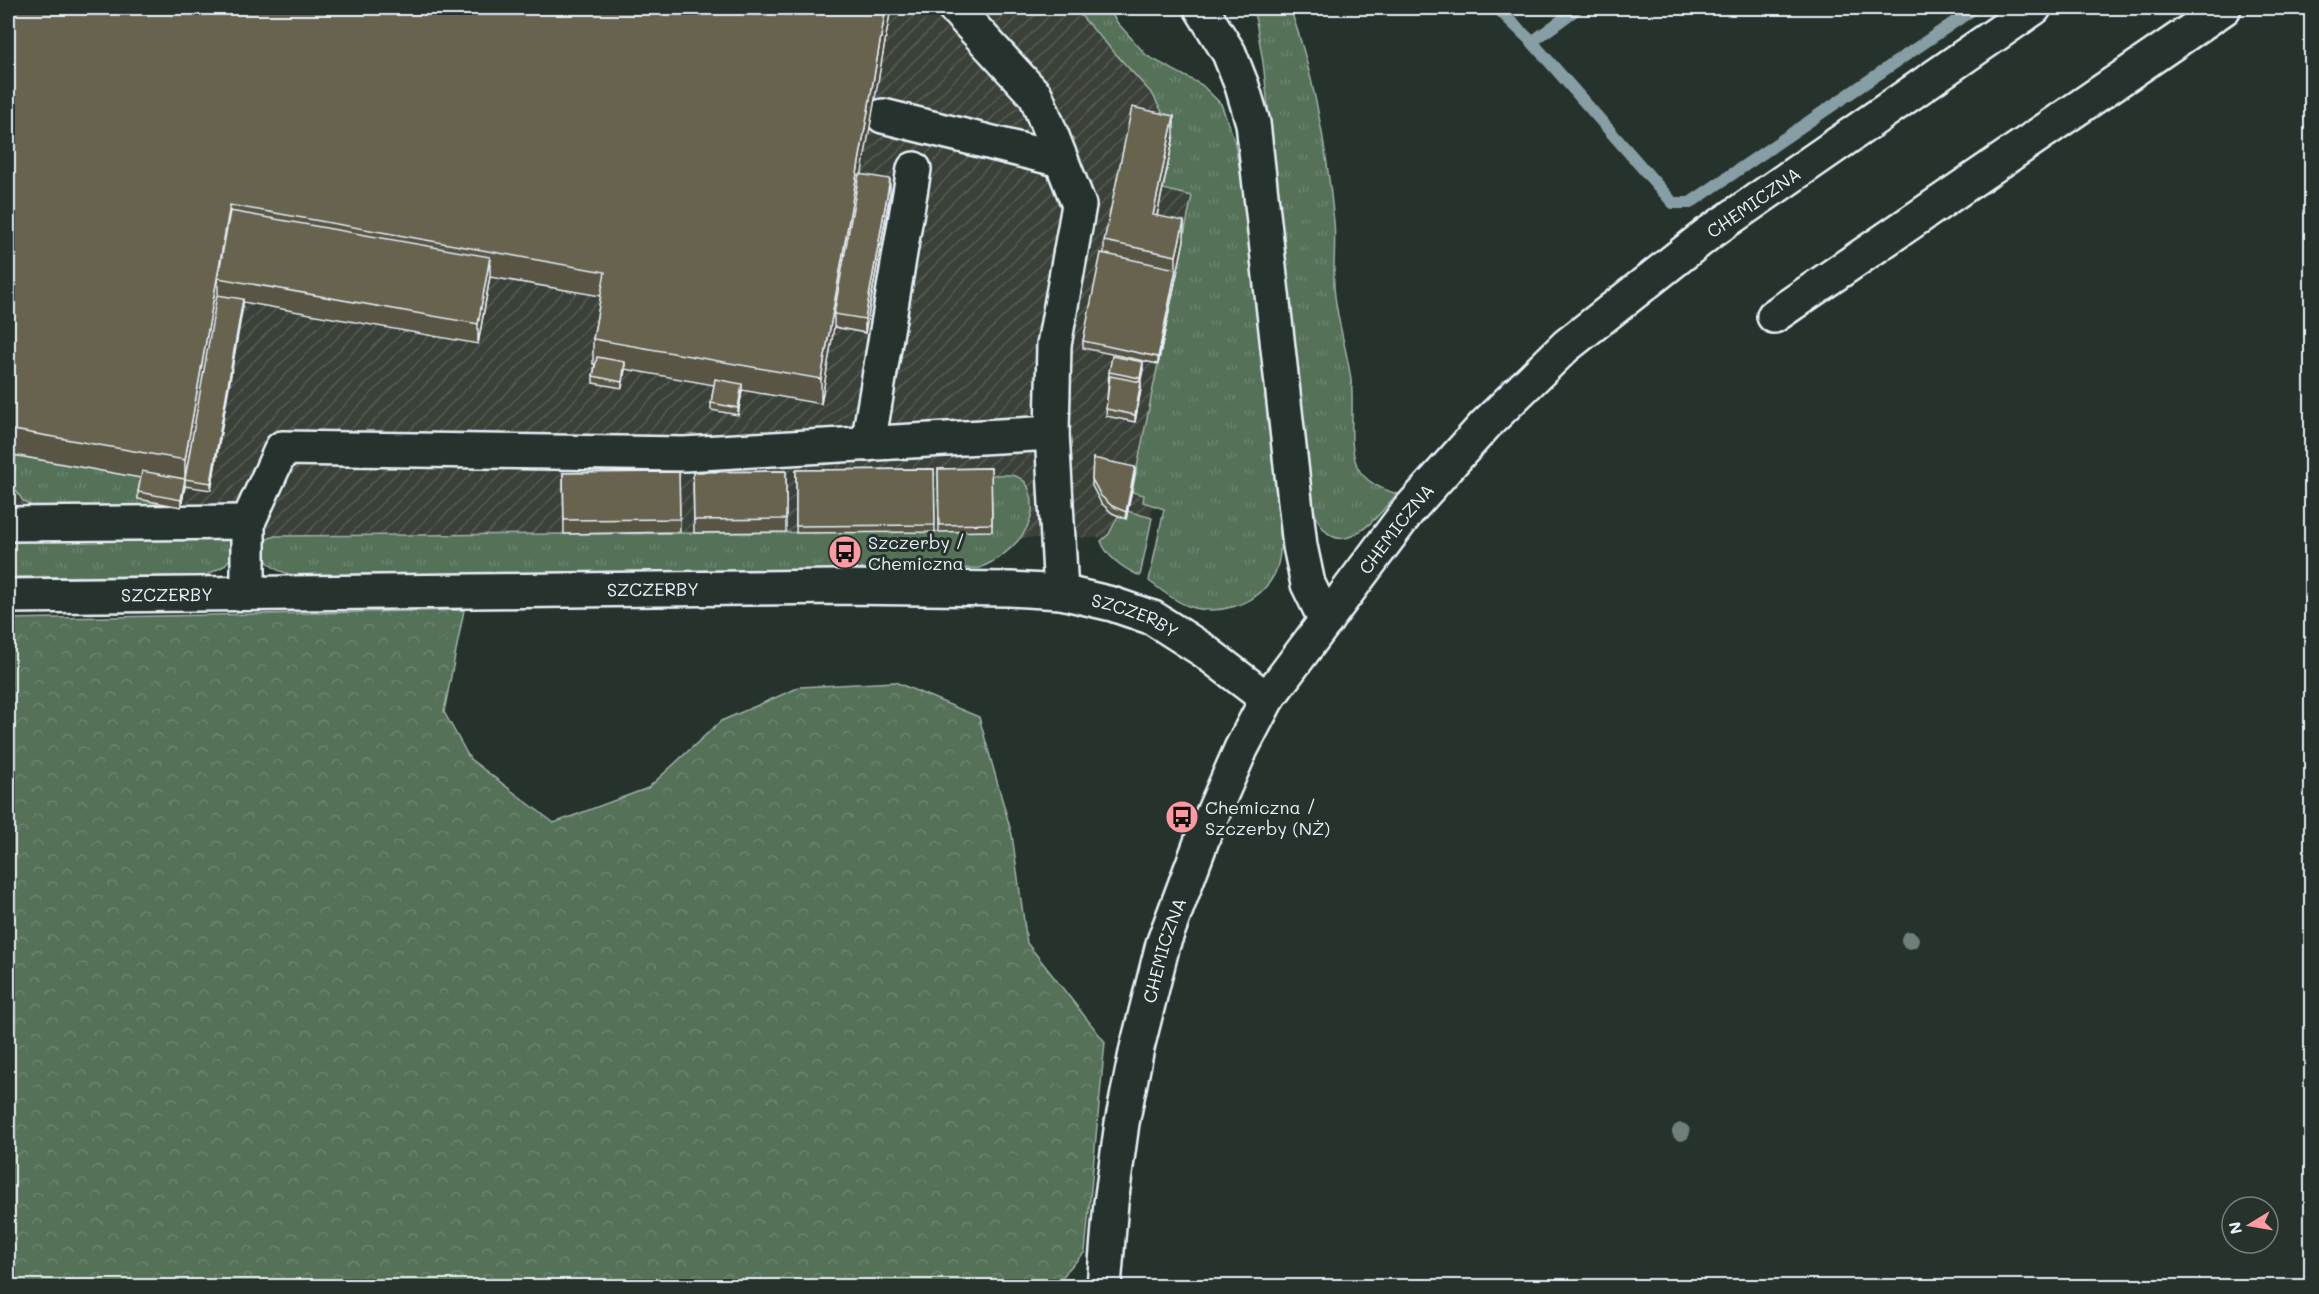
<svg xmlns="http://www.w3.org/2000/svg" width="2319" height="1294" viewBox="0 0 2319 1294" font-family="Mali,sans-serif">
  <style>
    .industrial { fill: url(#industrial-furrows) }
    .grass { fill: url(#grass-tufts); stroke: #9eb1a8; stroke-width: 1.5 }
    .forest { fill: url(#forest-crowns); stroke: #9eb1a8; stroke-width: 1.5 }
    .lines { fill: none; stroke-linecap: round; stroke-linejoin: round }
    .stream { stroke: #869ea4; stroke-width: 12 }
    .minor-casing { stroke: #e8f1f8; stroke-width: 38 }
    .minor { stroke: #26332d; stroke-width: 33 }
    .tree { fill: #707f79 }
    .wall { fill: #595545; stroke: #e8f1f8; stroke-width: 1.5 }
    .shaded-wall { fill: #484538; stroke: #e8f1f8; stroke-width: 1.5 }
    .building { fill: #676350; stroke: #e8f1f8; stroke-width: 1.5 }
    .labels { text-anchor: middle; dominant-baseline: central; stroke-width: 6; stroke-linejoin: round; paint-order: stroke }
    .street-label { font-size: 18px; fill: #e8f1f8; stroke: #26332d }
    .poi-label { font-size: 18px; fill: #e8f1f8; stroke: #26332d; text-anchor: start }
  </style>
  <defs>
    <pattern id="industrial-furrows" width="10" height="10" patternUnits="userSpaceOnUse" patternTransform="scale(1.5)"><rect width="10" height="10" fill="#3a4138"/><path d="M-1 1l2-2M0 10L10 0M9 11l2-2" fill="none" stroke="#565d56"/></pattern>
    <pattern id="grass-tufts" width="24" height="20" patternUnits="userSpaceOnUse" patternTransform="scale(1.5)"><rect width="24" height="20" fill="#547159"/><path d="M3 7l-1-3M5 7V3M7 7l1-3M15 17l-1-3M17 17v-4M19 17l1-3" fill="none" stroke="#6d8672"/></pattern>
    <pattern id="forest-crowns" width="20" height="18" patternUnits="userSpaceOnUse" patternTransform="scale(1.5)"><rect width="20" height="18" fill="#547159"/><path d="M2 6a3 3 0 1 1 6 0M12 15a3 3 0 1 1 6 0" fill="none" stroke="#6d8672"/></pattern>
  </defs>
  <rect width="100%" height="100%" fill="#26332d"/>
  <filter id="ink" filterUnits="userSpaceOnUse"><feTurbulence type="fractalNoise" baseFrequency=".0167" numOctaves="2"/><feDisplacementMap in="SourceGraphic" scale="12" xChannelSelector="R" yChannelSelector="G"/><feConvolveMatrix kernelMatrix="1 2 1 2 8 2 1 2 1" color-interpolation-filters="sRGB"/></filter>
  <g filter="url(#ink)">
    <!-- industrial -->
    <polygon class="industrial" points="8,8 1081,8 1161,96 1210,230 1146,537 8,548"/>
    <!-- grass -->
    <g class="grass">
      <path d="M1074 8H1109L1116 21 1147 56 1202 85 1221 104 1234 139 1244 192 1281 541C1280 554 1279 569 1271 580 1254 606 1217 616 1188 606 1174 601 1161 590 1149 581L1164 509 1143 502 1144 495 1132 492 1192 196 1163 189 1174 135 1153 95Z"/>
      <path d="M1252 8H1290C1314 75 1327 150 1334 222 1336 244 1333 265 1334 286 1336 318 1347 349 1351 380 1355 408 1347 440 1357 466 1364 482 1382 489 1397 494 1374 521 1336 569 1314 511L1263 62 1256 21Z"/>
      <polygon points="16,455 142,478 138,499 168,505 162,507 35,508 23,501 13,486"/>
      <path d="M991 475C999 475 1008 474 1015 476 1023 478 1028 485 1030 492 1041 527 1009 555 980 568L294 575C276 572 255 560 267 539L275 536 992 531Z"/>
      <path d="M1127 511 1152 518 1140 576C1125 569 1107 558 1101 541L1109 534 1118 516 1126 518Z"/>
      <polygon points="228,535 233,540 234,554 224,566 205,576 8,577 8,536"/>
    </g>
    <!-- forest -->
    <polygon class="forest" points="464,610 444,712 470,759 554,823 648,788 721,721 800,687 895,682 979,717 1012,835 1027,943 1105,1042 1085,1252 1067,1271 1057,1286 8,1286 8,619"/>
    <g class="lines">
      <!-- stream -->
      <g class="stream">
        <polyline points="1497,8 1532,42 1673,203 1690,203 1975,8"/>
        <polyline points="1532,42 1578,8"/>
      </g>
      <defs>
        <g id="minor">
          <polyline points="955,8 1036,96 1079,205 1054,345 1052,433 1061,592"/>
          <polyline points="1201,8 1229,53 1242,86 1253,123 1300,546 1308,584 1326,621"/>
          <polyline points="883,116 1061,160"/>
          <polyline points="1774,316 2224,8"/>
          <polyline points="868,444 914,169"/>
          <polyline points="248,522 282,448 684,454 1052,433"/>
          <polyline points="8,524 248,522 248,593"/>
          <path id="s1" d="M8 596 839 587 1010 589 1061 592 1112 604 1153 618 1203 650 1267 699"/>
          <path id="s2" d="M1104 1286 1111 1203 1122 1123 1137 1048 1163 944 1206 829 1241 749 1267 699 1408 511 1485 425 1566 346 1709 233 2034 8"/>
        </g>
      </defs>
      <!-- minor casing -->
      <use href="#minor" class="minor-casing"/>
      <!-- minor -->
      <use href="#minor" class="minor"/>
    </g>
    <!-- trees -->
    <g class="tree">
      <circle cx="1910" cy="940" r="9"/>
      <circle cx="1681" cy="1132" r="9"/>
    </g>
    <!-- wall -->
    <g class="wall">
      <polygon points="8,8 891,8 861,174 890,193 865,333 834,327 821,404 742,390 738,415 711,410 711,403 714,385 625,369 622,388 593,383 593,376 595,364 593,364 593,339 601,296 490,277 478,344 243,302 211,490 185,486 181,507 138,499 138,492 141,478 8,454"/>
      <polygon points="1174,135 1157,216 1184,240 1158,364 1083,348 1083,341 1104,253 1104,241"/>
      <polygon points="1143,369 1140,382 1141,389 1135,422 1106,416 1109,372"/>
      <polygon points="1093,458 1135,474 1126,519 1112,513 1101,503 1092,486"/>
      <polygon points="991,468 992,531 939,532 938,469"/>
      <polygon points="934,469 935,532 796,533 796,470"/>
      <polygon points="786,471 786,532 694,533 693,472"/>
      <polygon points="679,472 680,532 564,534 563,473"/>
    </g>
    <!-- shaded-wall -->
    <g class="shaded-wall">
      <polygon points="886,8 891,8 837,314 834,314 834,327 821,404 821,379"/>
      <polygon points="1174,116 1174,135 1153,234 1153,215"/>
      <polygon points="890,179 890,193 865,333 865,319"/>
      <polygon points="230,205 230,230 218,278 218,298 185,479 185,460"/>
      <polygon points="1184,221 1184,240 1158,364 1158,357 1176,269 1176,256"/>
      <polygon points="490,257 490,276 478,344 478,324"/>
      <polygon points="243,299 243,306 211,490 211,483"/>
      <polygon points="625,362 625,369 622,388 622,382"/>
      <polygon points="1143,362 1143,369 1140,385 1140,378"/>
      <polygon points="1141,382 1141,389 1135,422 1135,415"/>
      <polygon points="742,384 742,391 738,415 738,408"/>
      <polygon points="1135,467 1135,474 1126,519 1126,512"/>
      <polygon points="185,479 185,486 181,507 181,500"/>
    </g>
    <!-- building -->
    <g class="building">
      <polygon points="8,8 886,8 821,379 593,339 605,272 230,205 185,460 8,429"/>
      <polygon points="1132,107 1174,116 1153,215 1184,221 1176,256 1104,241"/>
      <polygon points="859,174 890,179 865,319 834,314"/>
      <polygon points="230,211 490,257 478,324 218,278"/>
      <polygon points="1101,253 1176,269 1158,357 1083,341"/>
      <polygon points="217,295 243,299 211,483 185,479 181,500 138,492 142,471 185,479"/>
      <polygon points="1112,356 1143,362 1140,378 1109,372"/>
      <polygon points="597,357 625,362 622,382 593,376"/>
      <polygon points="1110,376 1141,382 1135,415 1106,409"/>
      <polygon points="715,379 742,384 738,408 711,403"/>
      <polygon points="1093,458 1135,467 1126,512 1112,506 1101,496 1092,479"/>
      <polygon points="991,468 992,524 939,525 938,469"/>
      <polygon points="934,469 935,525 796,526 796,470"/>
      <polygon points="786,471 786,519 694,520 693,472"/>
      <polygon points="679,472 680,519 564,520 563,473"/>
    </g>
  </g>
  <!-- icons -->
  <defs>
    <symbol id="bus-disc" viewBox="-11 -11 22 22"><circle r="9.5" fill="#ff9aa2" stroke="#26332d"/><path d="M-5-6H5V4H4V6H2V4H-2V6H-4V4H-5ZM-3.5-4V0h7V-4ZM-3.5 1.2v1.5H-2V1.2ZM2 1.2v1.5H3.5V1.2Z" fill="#111"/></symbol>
  </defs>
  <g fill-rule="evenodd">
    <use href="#bus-disc" x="826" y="533" width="38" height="38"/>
    <use href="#bus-disc" x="1163" y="798" width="38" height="38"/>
  </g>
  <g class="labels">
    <!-- street labels -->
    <g class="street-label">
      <text stroke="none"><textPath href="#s2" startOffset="1314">CHEMICZNA</textPath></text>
      <text stroke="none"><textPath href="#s2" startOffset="828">CHEMICZNA</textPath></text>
      <text stroke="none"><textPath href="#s1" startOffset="645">SZCZERBY</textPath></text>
      <text stroke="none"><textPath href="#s1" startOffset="159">SZCZERBY</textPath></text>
      <text stroke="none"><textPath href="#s1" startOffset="1131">SZCZERBY</textPath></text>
      <text stroke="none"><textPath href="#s2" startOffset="342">CHEMICZNA</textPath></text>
    </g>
    <!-- poi labels -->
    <g class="poi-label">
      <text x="868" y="542">Szczerby /<tspan x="868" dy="21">Chemiczna</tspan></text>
      <text x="1205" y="807">Chemiczna /<tspan x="1205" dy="21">Szczerby (NŻ)</tspan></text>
    </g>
  </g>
  <!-- margin -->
  <rect width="2319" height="1294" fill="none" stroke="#26332d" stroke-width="30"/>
  <rect x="15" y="15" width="2289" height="1264" fill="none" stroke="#e8f1f8" stroke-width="2" filter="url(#ink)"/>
  <!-- north arrow -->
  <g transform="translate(2250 1225) rotate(259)"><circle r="28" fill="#26332d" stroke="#747f7e" stroke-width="1.5"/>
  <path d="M0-4.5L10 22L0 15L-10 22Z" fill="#ff9aa2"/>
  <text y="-9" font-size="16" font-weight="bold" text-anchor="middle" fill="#e8f1f8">N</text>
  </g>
</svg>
